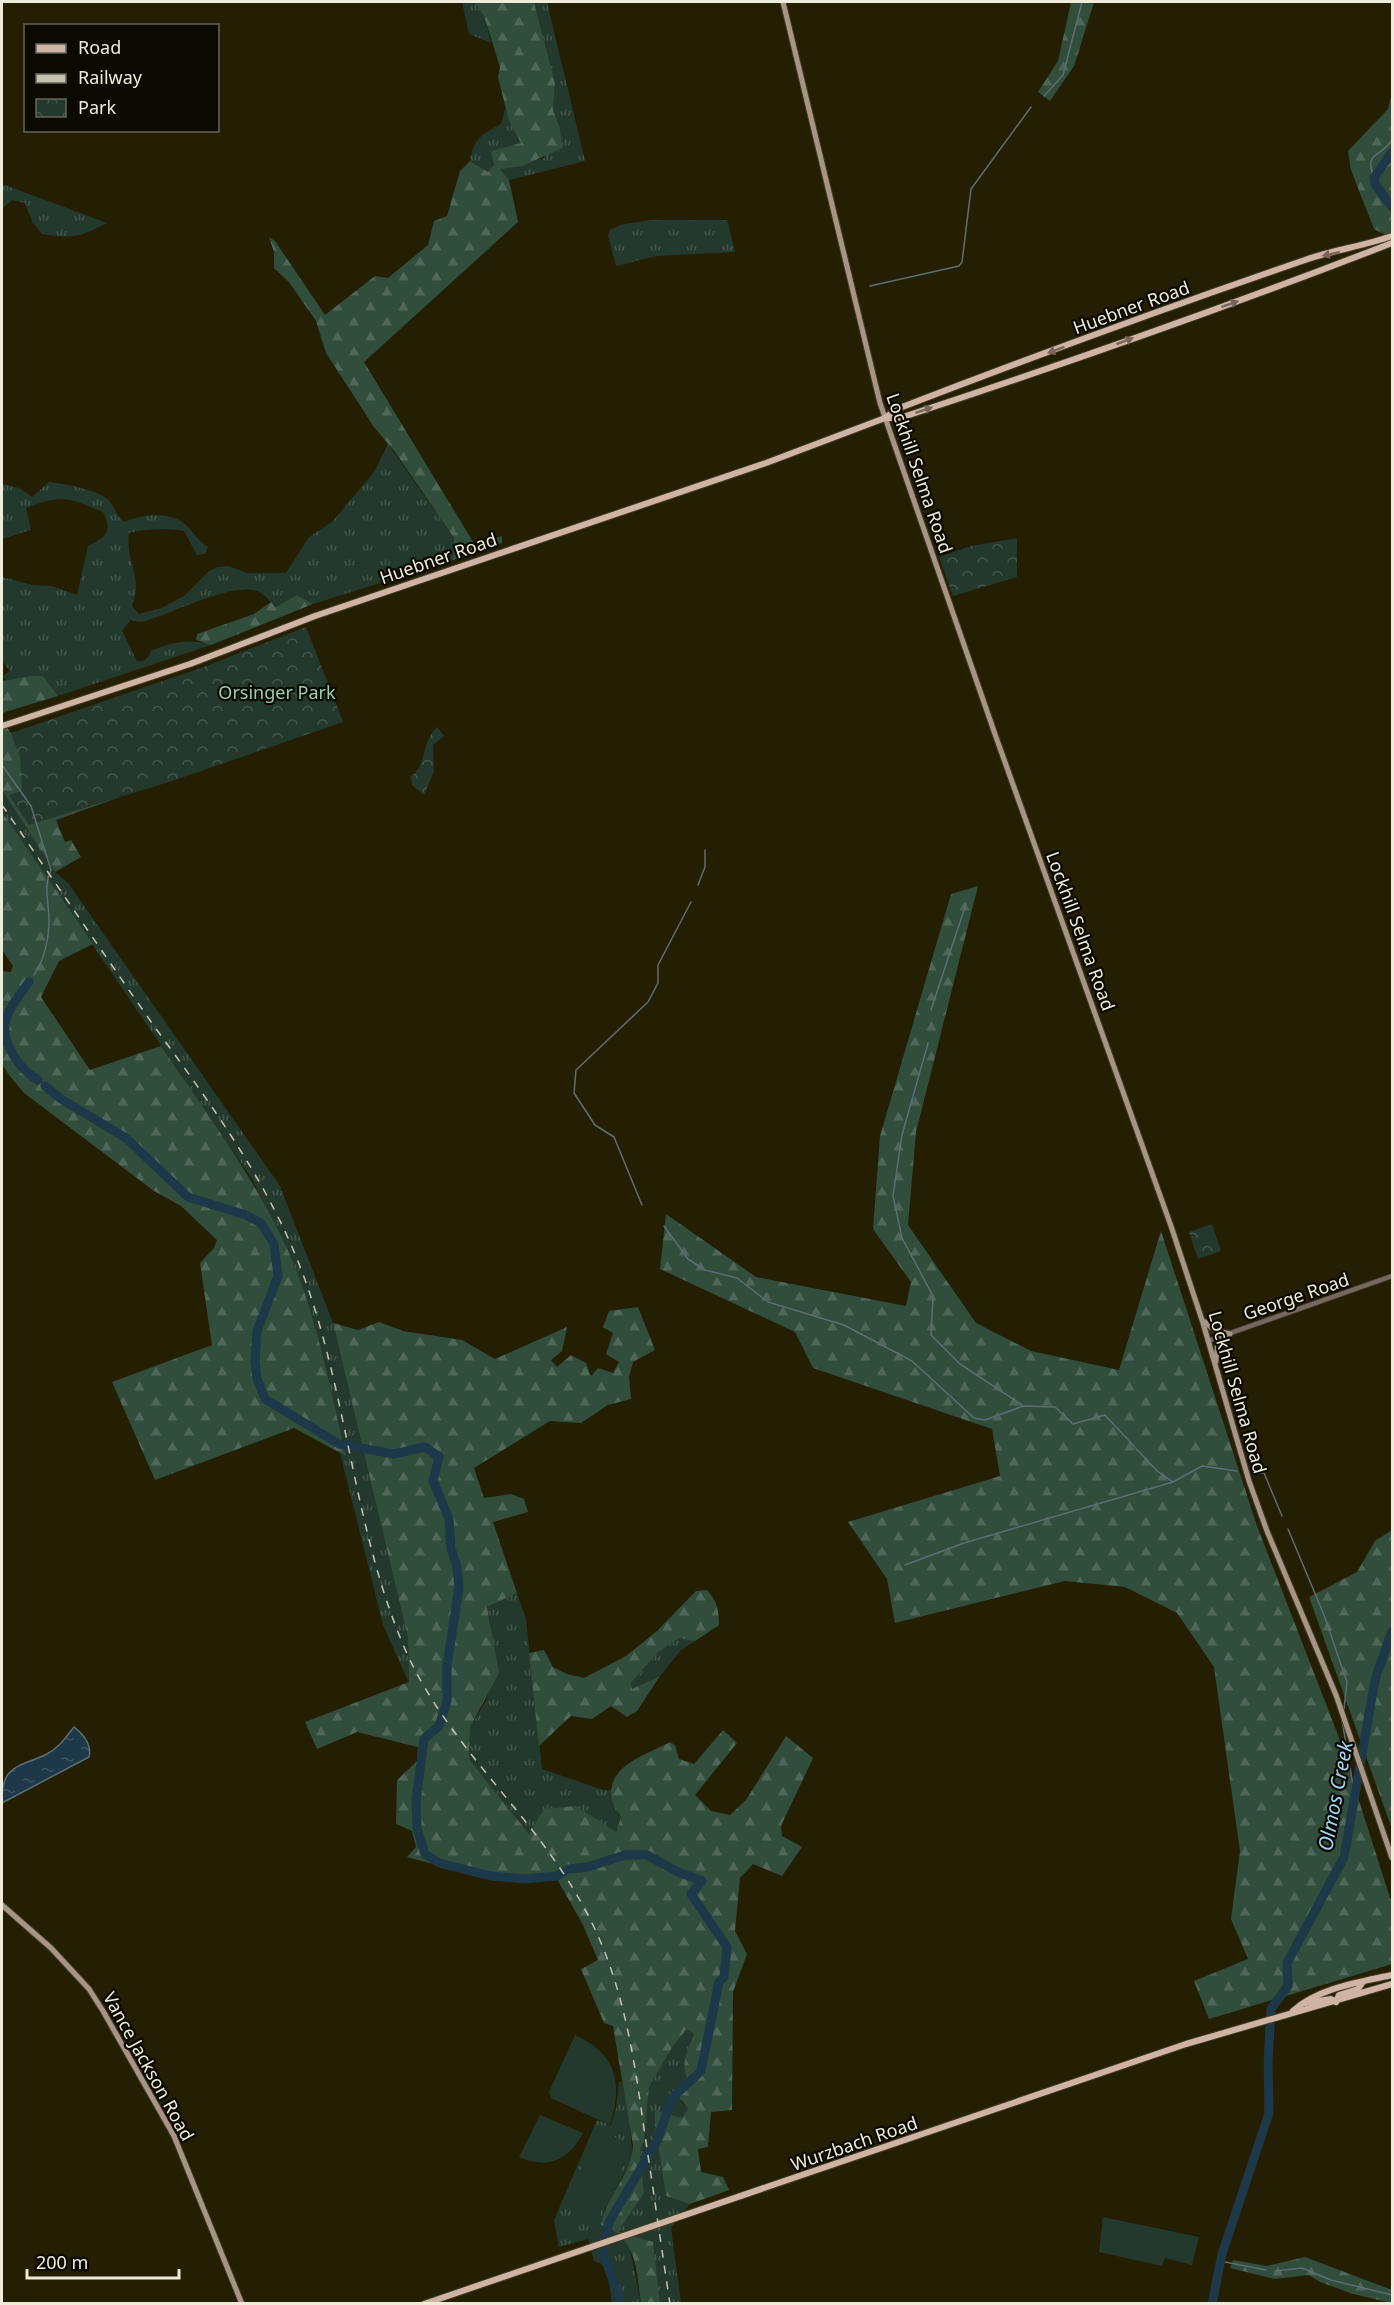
<svg xmlns="http://www.w3.org/2000/svg" width="1394" height="2305" viewBox="0 0 1394 2305" font-family="'Noto Sans',sans-serif">
  <style>
    .grass { fill: url(#grass-tufts) }
    .forest { fill: url(#forest-firs) }
    .park { fill: url(#park-crowns) }
    .garden { fill: #24392d }
    .water { fill: url(#water-ripples); stroke: #5c6e74; stroke-width: 1.5 }
    .lines { fill: none; stroke-linecap: round; stroke-linejoin: round }
    .stream { stroke: #5c6e74; stroke-width: 1.5 }
    .river { stroke: #1d3848; stroke-width: 9 }
    .tertiary-casing { stroke: #403c21; stroke-width: 6 }
    .secondary-casing { stroke: #403c21; stroke-width: 7 }
    .primary-casing { stroke: #403c21; stroke-width: 8 }
    .tertiary { stroke: #766861; stroke-width: 4.5 }
    .secondary { stroke: #a89387; stroke-width: 5 }
    .primary { stroke: #cfb3a5; stroke-width: 6 }
    .rail { stroke: #c5c2af; stroke-width: 1.5; stroke-dasharray: 8 8; stroke-linecap: butt }
    .oneway { fill: #77665b }
    .labels { text-anchor: middle; dominant-baseline: central; stroke-width: 4.5; stroke-linejoin: round; paint-order: stroke }
    .street-label { font-size: 18px; fill: #efecdc; stroke: #0b0901 }
    .park-label { font-size: 18px; fill: #98cfae; stroke: #0b0901 }
    .water-label { font-size: 20px; font-style: italic; fill: #9ed4f6; stroke: #0b0901 }
  </style>
  <defs>
    <pattern id="grass-tufts" width="24" height="20" patternUnits="userSpaceOnUse" patternTransform="scale(1.5)"><rect width="24" height="20" fill="#24392d"/><path d="M3 7l-1-3M5 7V3M7 7l1-3M15 17l-1-3M17 17v-4M19 17l1-3" fill="none" stroke="#44564b"/></pattern>
    <pattern id="forest-firs" width="22" height="20" patternUnits="userSpaceOnUse" patternTransform="scale(1.5)"><rect width="22" height="20" fill="#314d3c"/><path d="M5 1l3.5 6h-7zM16 11l3.5 6h-7z" fill="#4f6758"/></pattern>
    <pattern id="park-crowns" width="20" height="18" patternUnits="userSpaceOnUse" patternTransform="scale(1.5)"><rect width="20" height="18" fill="#24392d"/><path d="M2 6a3 3 0 1 1 6 0M12 15a3 3 0 1 1 6 0" fill="none" stroke="#44564b"/></pattern>
    <pattern id="water-ripples" width="26" height="14" patternUnits="userSpaceOnUse" patternTransform="scale(1.5)"><rect width="26" height="14" fill="#1d3848"/><path d="M2 4q2-2 4 0t4 0M15 11q2-2 4 0t4 0" fill="none" stroke="#3e5562"/></pattern>
  </defs>
  <rect width="100%" height="100%" fill="#241f03"/>
  <!-- grass -->
  <g class="grass">
    <polygon points="462,2 474,2 484,16 491,43 469,34"/>
    <polygon points="534,2 547,2 585,161 509,180 500,169 544,158 559,125 553,110 555,83"/>
    <path d="M506 105 509 121 522 143 488 172 470 161C473 139 482 134 501 124Z"/>
    <path d="M2 184 107 223C81 237 71 239 42 234L33 223 25 203 12 200 2 209Z"/>
    <polygon points="650,220 727,220 735,252 656,256 616,266 608,235 610,230 620,225"/>
    <path d="M388 444 454 538 453 560 313 604 297 595 274 607C269 599 263 592 253 590 227 585 170 614 142 622L130 620 122 631 137 661C145 662 148 658 151 651 171 642 191 638 211 645L58 696 43 676 6 680 3 676 10 671 2 661V577L32 585 51 586 77 595 88 546C106 537 113 532 103 512 67 497 62 494 26 508L31 530 2 539V484L19 488 32 497 49 482C64 484 103 490 111 503 116 511 117 516 124 522 143 514 171 510 188 527 195 535 199 541 208 547L205 554 197 555 184 531C174 528 138 529 129 533 125 562 144 577 132 606L139 614 162 608 184 596 209 571 218 567 228 566 247 573H286L309 537 332 522 374 472Z"/>
    <polygon points="2,790 55,872 68,883 280,1186 333,1323 408,1638 409,1683 383,1625 340,1453 345,1455 314,1323 295,1267 252,1179 2,812"/>
    <polygon points="517,1593 526,1619 542,1769 603,1790 612,1790 611,1797 621,1817 616,1832 529,1834 469,1759 470,1727 487,1699 490,1620 487,1607"/>
    <polygon points="679,1637 695,1641 681,1650 660,1676 632,1689 631,1683 657,1653"/>
    <path d="M687 2029 694 2034 685 2060 687 2078 681 2101 688 2109 682 2118 655 2111V2127L666 2196 690 2204 671 2228 681 2303H659L653 2242 619 2231 629 2244 641 2303H612C609 2289 611 2263 594 2261L588 2239 559 2247 554 2220 597 2120 611 2125 616 2108 619 2082H622L630 2122 632 2158 604 2211 644 2193 640 2150 644 2142 649 2087 673 2046Z"/>
  </g>
  <!-- forest -->
  <g class="forest">
    <polygon points="474,2 534,2 555,83 553,110 559,125 563,148 522,166 500,169 509,180 518,222 364,362 475,545 502,536 502,543 453,560 454,538 395,452 374,427 326,353 316,321 289,282 274,268 274,252 269,237 275,241 325,315 375,276 388,278 428,245 434,221 447,216 460,171 470,161 488,172 494,165 491,151 521,143 509,121 498,77 500,67 484,16"/>
    <polygon points="1071,2 1094,2 1074,66 1050,101 1038,92 1058,61"/>
    <polygon points="1392,94 1392,238 1374,229 1351,170 1348,151 1388,109"/>
    <polygon points="297,595 313,604 211,645 196,640 197,634 254,614 271,602 275,607"/>
    <polygon points="31,676 43,676 58,696 2,713 2,681"/>
    <polygon points="2,720 11,733 19,753 120,797 56,820 65,842 71,840 81,857 55,872 2,790"/>
    <path d="M2 812 93 944 59 961 41 997 90 1070 161 1046C210 1118 262 1187 295 1267 319 1327 331 1393 346 1456L294 1428 155 1480 112 1382 212 1345 200 1263 214 1248 217 1240 181 1206 154 1191 24 1093 9 1075 2 1064V971L11 972 13 966 2 950Z"/>
    <polygon points="978,886 916,1132 908,1225 976,1323 1031,1351 1119,1370 1161,1231 1257,1526 1338,1735 1392,1904 1392,1964 1209,2019 1194,1981 1248,1959 1231,1919 1240,1851 1214,1667 1177,1613 1125,1587 1065,1581 895,1623 887,1579 848,1522 1000,1476 992,1429 813,1368 795,1332 660,1269 666,1214 756,1277 906,1306 911,1282 873,1229 880,1136 951,894"/>
    <path d="M638 1307 655 1350 633 1362 629 1377 631 1399 608 1405 581 1423 550 1421 474 1468 484 1498 511 1494 524 1499 528 1512 493 1522 517 1593 487 1607 499 1673 470 1727 469 1759 529 1834 544 1809 576 1806 616 1832 621 1817C618 1811 611 1802 611 1796 609 1764 647 1755 670 1742L675 1745 679 1759 694 1764 723 1730 737 1743 695 1795 711 1811 730 1815 746 1800 786 1736 813 1758 781 1826 782 1836 802 1847 782 1876 753 1864 740 1878 735 1931 747 1954 733 1992 732 2110 711 2112 708 2147 698 2149 701 2172 723 2177 729 2190 690 2204 666 2196 655 2127V2110L682 2118 688 2109 675 2091 687 2078C680 2064 689 2047 694 2034L687 2029 673 2046 649 2087 644 2142 640 2150 644 2193 618 2231 653 2242 660 2303H641C636 2270 638 2238 601 2225 606 2196 632 2174 633 2145L613 2026 604 2023 581 1969 598 1960 583 1925 557 1879H488L407 1857 416 1847 412 1831 396 1824 397 1780 417 1761 418 1747 357 1732 317 1749 305 1722 409 1682 408 1638 333 1323 358 1330 379 1322 403 1331 462 1340 495 1359 567 1327 562 1351 551 1360 557 1367 571 1355 586 1363 591 1376 598 1368 613 1373 619 1362 606 1354 613 1333 603 1327 609 1311Z"/>
    <polygon points="1392,1530 1392,1829 1309,1597 1357,1572 1375,1541"/>
    <path d="M707 1590C717 1601 719 1610 719 1625L695 1641 679 1638 657 1653 631 1683 632 1689 660 1676 637 1711 627 1717 611 1706 592 1719 571 1716 539 1746 529 1653 544 1650 553 1667 567 1674 584 1678 626 1656 657 1631 696 1591Z"/>
    <polygon points="1305,2257 1392,2290 1392,2303 1353,2294 1320,2282 1309,2275 1275,2279 1230,2268 1233,2260 1267,2266"/>
  </g>
  <!-- park -->
  <g class="park">
    <polygon points="1017,538 1017,577 953,596 939,557 971,546"/>
    <polygon points="306,627 343,722 172,781 29,825 9,795 22,791 20,757 11,733 201,668"/>
    <path d="M437 727 444 736 433 745 434 771 424 795 412 785 411 776C427 766 421 742 437 727Z"/>
    <polygon points="1212,1224 1221,1251 1198,1259 1189,1232"/>
  </g>
  <!-- garden -->
  <g class="garden">
    <path d="M575 2035C617 2054 623 2084 610 2125L551 2098 549 2092Z"/>
    <path d="M540 2115 583 2133C569 2160 547 2170 519 2157Z"/>
    <polygon points="599,2130 632,2145 597,2220 564,2205"/>
    <polygon points="1103,2217 1199,2237 1192,2265 1165,2258 1162,2266 1099,2252"/>
  </g>
  <!-- water -->
  <path class="water" d="M74 1727C83 1734 92 1745 89 1757L2 1803C1 1764 18 1768 47 1754 59 1748 66 1737 74 1727Z"/>
  <g class="lines">
    <!-- stream -->
    <g class="stream">
      <polyline points="1044,96 1063,75 1082,2"/>
      <path d="M1392 140C1380 159 1364 150 1374 178L1392 163"/>
      <polyline points="870,286 959,266 962,262 971,189 1031,107"/>
      <path d="M2 765 31 806 51 870C43 887 49 902 49 921 49 938 44 961 34 975"/>
      <polyline points="698,885 705,867 705,850"/>
      <polyline points="931,1010 966,904"/>
      <polyline points="928,1043 902,1135 893,1196 902,1238 933,1296 931,1335 960,1364 1022,1405"/>
      <polyline points="642,1205 614,1137 595,1125 574,1093 576,1070 648,1002 658,983 658,965 691,902"/>
      <polyline points="664,1226 688,1259 705,1270 737,1278 768,1302 844,1325 912,1361 974,1418 985,1420 1023,1406 1055,1407 1073,1424 1105,1415 1157,1471 1173,1482 1202,1466 1237,1471"/>
      <polyline points="1257,1473 1264,1473 1282,1516"/>
      <polyline points="1288,1529 1324,1615 1347,1682 1344,1709"/>
      <polyline points="905,1565 964,1543 1173,1482"/>
      <polyline points="1342,1720 1354,1791"/>
      <polyline points="1220,2261 1266,2270"/>
      <polyline points="1275,2271 1302,2268 1331,2280 1392,2295"/>
    </g>
    <!-- river -->
    <g class="river">
      <polyline points="1392,152 1374,178 1375,184 1392,207"/>
      <path d="M29 982C22 992 9 1007 6 1019 0 1042 19 1069 38 1080"/>
      <polyline points="45,1086 61,1099 126,1138 188,1197 246,1215 261,1223 274,1244 278,1276 257,1331 255,1361 257,1379 265,1399 339,1444 394,1454 425,1447 439,1457 433,1481 449,1519 451,1549 457,1566 459,1588 447,1665 447,1701 439,1726 424,1739 416,1801 417,1828 425,1854 439,1863 491,1876 525,1879 557,1876 568,1869 588,1867 625,1855 647,1855 678,1872 702,1881 691,1894 727,1947 724,1977 719,1982 701,2071 672,2098 657,2141 609,2222 603,2252 621,2304"/>
      <polyline points="1212,2304 1222,2254 1269,2113 1268,2062 1271,2009 1288,1986 1287,1963 1344,1857 1375,1680 1392,1631"/>
    </g>
    <defs>
      <polyline id="tertiary" points="1208,1341 1392,1276"/>
      <g id="secondary">
        <polyline points="783,2 880,403 996,737 1171,1226 1203,1323 1249,1481 1267,1531 1336,1695 1392,1858"/>
        <polyline points="1205,1322 1214,1330 1230,1334"/>
        <polyline points="1216,1361 1218,1341 1228,1334"/>
        <polyline points="2,1905 51,1948 89,1989 103,2011 174,2136 242,2304"/>
      </g>
      <g id="primary">
        <path d="M886 418H900C1065 364 1230 306 1392 243"/>
        <path d="M2 726 190 664 315 616 766 463 885 418 897 409C1032 357 1168 307 1305 260 1333 250 1364 246 1392 236"/>
        <polyline points="1336,2002 1339,1995 1358,1989 1362,1983"/>
        <polyline points="1305,2003 1331,1999 1336,2002"/>
        <path d="M1293 2011C1318 1988 1360 1982 1392 1975"/>
        <polyline points="424,2304 1186,2044 1392,1984"/>
      </g>
    </defs>
    <!-- tertiary casing -->
    <use href="#tertiary" class="tertiary-casing"/>
    <!-- secondary casing -->
    <use href="#secondary" class="secondary-casing"/>
    <!-- primary casing -->
    <use href="#primary" class="primary-casing"/>
    <!-- tertiary -->
    <use href="#tertiary" class="tertiary"/>
    <!-- secondary -->
    <use href="#secondary" class="secondary"/>
    <!-- primary -->
    <use href="#primary" class="primary"/>
    <!-- rail -->
    <path class="rail" d="M2 805C52 878 103 953 154 1026 210 1103 267 1180 301 1269 347 1389 353 1525 402 1642 443 1742 531 1811 582 1904 622 1975 633 2050 644 2129 653 2187 661 2245 670 2304"/>
  </g>
  <!-- one-way arrows -->
  <defs><path id="oneway-solid" d="M-6-.8H1V-3.2L6.5 0L1 3.2V.8H-6Z" transform="scale(1.5)"/></defs>
  <g class="oneway">
    <use href="#oneway-solid" transform="translate(1331 254) rotate(168)"/>
    <use href="#oneway-solid" transform="translate(1230 304) rotate(-19)"/>
    <use href="#oneway-solid" transform="translate(1125 341) rotate(-21)"/>
    <use href="#oneway-solid" transform="translate(1056 350) rotate(160)"/>
    <use href="#oneway-solid" transform="translate(924 410) rotate(-18)"/>
  </g>
  <g class="labels">
    <!-- street labels -->
    <g class="street-label">
      <text transform="translate(1131 307) rotate(-20)">Huebner Road</text>
      <text transform="translate(920 473) rotate(71)">Lockhill Selma Road</text>
      <text transform="translate(438 558) rotate(-19)">Huebner Road</text>
      <text transform="translate(1081 931) rotate(70)">Lockhill Selma Road</text>
      <text transform="translate(1296 1296) rotate(-19)">George Road</text>
      <text transform="translate(1238 1392) rotate(74)">Lockhill Selma Road</text>
      <text transform="translate(149 2066) rotate(61)">Vance Jackson Road</text>
      <text transform="translate(854 2143) rotate(-19)">Wurzbach Road</text>
    </g>
    <!-- park labels -->
    <g class="park-label">
      <text x="277" y="692">Orsinger Park</text>
    </g>
    <!-- water labels -->
    <g class="water-label">
      <text transform="translate(1335 1796) rotate(-79)">Olmos Creek</text>
    </g>
  </g>
  <!-- border -->
  <rect width="1394" height="2305" fill="none" stroke="#efecdc" stroke-width="6"/>
  <!-- legend -->
  <rect x="24" y="24" width="195" height="108" fill="#0b0901" stroke="#666459" stroke-width="1.5"/>
  <rect x="36" y="44" width="30" height="9" fill="#cfb3a5" stroke="#666459" stroke-width="1.5"/>
  <text x="78" y="54" font-size="18" fill="#efecdc">Road</text>
  <rect x="36" y="74" width="30" height="9" fill="#c5c2af" stroke="#666459" stroke-width="1.5"/>
  <text x="78" y="84" font-size="18" fill="#efecdc">Railway</text>
  <rect x="36" y="99" width="30" height="18" fill="url(#park-crowns)" stroke="#666459" stroke-width="1.5"/>
  <text x="78" y="114" font-size="18" fill="#efecdc">Park</text>
  <!-- scale -->
  <path d="M27 2269v9h152v-9" fill="none" stroke="#efecdc" stroke-width="3"/>
  <text x="36" y="2269" font-size="18" fill="#efecdc" stroke="#0b0901" stroke-width="4.5" paint-order="stroke">200 m</text>
</svg>
